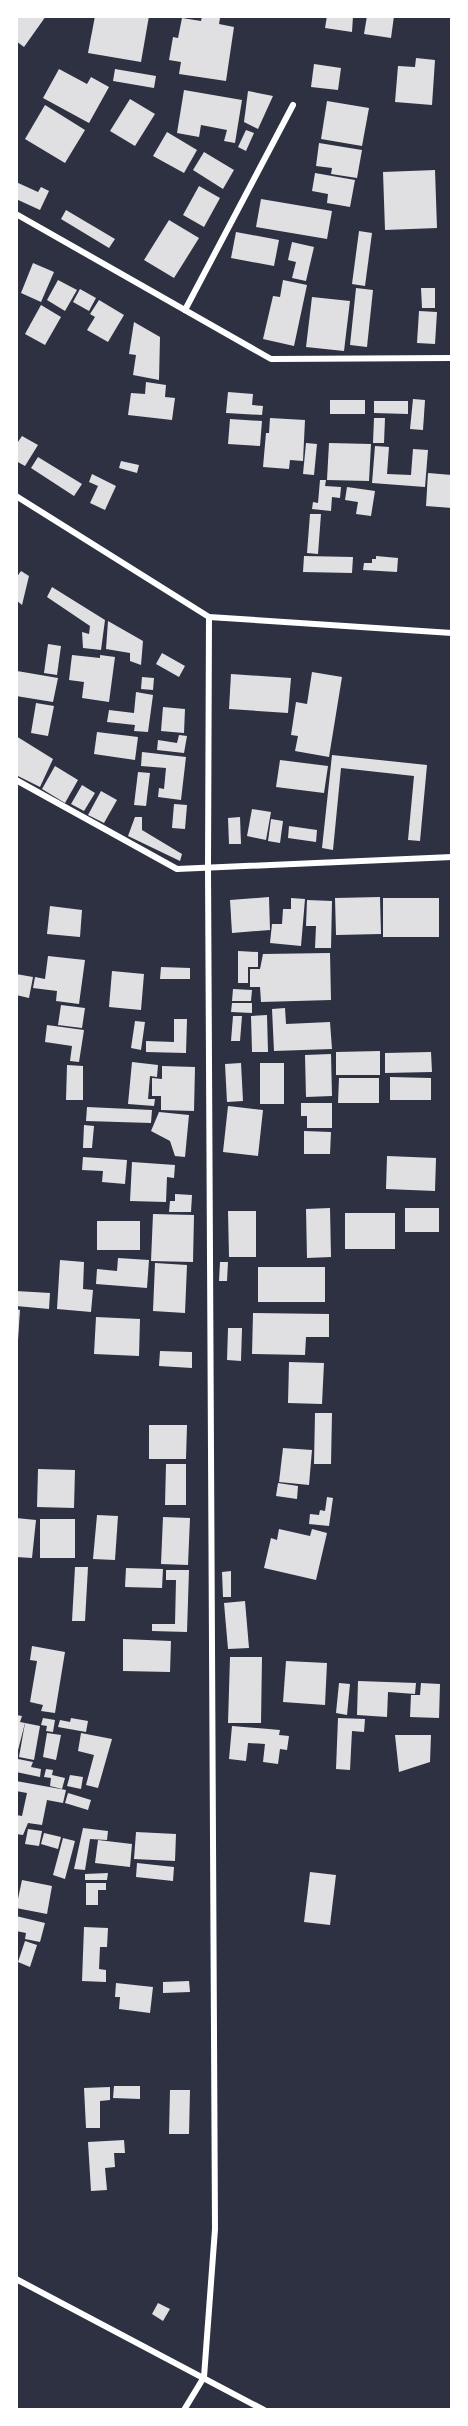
<svg xmlns="http://www.w3.org/2000/svg" width="468" height="2426" viewBox="0 0 468 2426" font-family="Roboto,sans-serif">
  <style>
    .building { fill: #e0e0e3 }
    .lines { fill: none; stroke-linecap: round; stroke-linejoin: round }
    .minor { stroke: #fff; stroke-width: 6 }
  </style>
  <rect width="100%" height="100%" fill="#2d3142"/>
  <!-- building -->
  <g class="building">
    <polygon points="16,16 46,16 24,47 16,41"/>
    <polygon points="95,16 149,16 141,62 88,53"/>
    <polygon points="202,16 220,18 219,24 234,27 226,81 179,74 181,62 169,60 173,37 178,38 182,18 201,21"/>
    <polygon points="327,16 353,16 352,32 325,28"/>
    <polygon points="367,16 394,16 391,38 364,34"/>
    <polygon points="416,58 435,60 432,105 395,102 398,66 415,67"/>
    <polygon points="314,64 341,68 338,90 311,87"/>
    <polygon points="59,69 87,84 91,77 109,87 89,123 43,98"/>
    <polygon points="115,69 156,76 154,88 113,81"/>
    <polygon points="184,90 242,100 235,143 224,141 227,130 201,125 199,137 177,133"/>
    <polygon points="248,91 273,96 258,129 244,122"/>
    <polygon points="130,99 155,114 135,146 110,131"/>
    <polygon points="327,101 369,108 362,146 321,139"/>
    <polygon points="45,105 85,130 65,163 25,139"/>
    <polygon points="246,130 254,133 246,151 238,147"/>
    <polygon points="167,132 197,150 184,173 153,156"/>
    <polygon points="319,143 362,150 357,178 331,174 332,168 316,166"/>
    <polygon points="204,152 234,170 223,189 193,170"/>
    <polygon points="435,170 437,228 385,230 383,172"/>
    <polygon points="315,173 355,180 350,207 327,203 328,194 312,191"/>
    <polygon points="16,182 38,192 41,187 49,191 40,210 16,199"/>
    <polygon points="199,186 220,198 204,227 183,215"/>
    <polygon points="261,199 332,211 327,239 256,227"/>
    <polygon points="66,210 115,239 109,248 61,219"/>
    <polygon points="169,220 199,238 174,278 144,260"/>
    <polygon points="359,231 372,233 365,286 352,284"/>
    <polygon points="236,232 279,240 274,266 231,258"/>
    <polygon points="292,242 314,247 306,281 292,278 296,262 288,260"/>
    <polygon points="33,263 54,272 41,302 21,293"/>
    <polygon points="58,280 77,290 65,311 47,300"/>
    <polygon points="283,280 307,285 294,346 263,339 273,296 280,297"/>
    <polygon points="356,288 373,290 367,347 350,345"/>
    <polygon points="421,288 435,288 435,308 422,308"/>
    <polygon points="80,289 96,298 89,311 73,302"/>
    <polygon points="312,297 350,301 344,351 306,347"/>
    <polygon points="99,300 124,315 108,342 87,330 95,317 90,314"/>
    <polygon points="41,305 61,317 45,345 25,334"/>
    <polygon points="419,311 437,312 435,344 417,343"/>
    <polygon points="134,322 160,337 159,380 133,375 136,355 129,354"/>
    <polygon points="146,382 166,385 165,397 175,398 172,420 128,415 131,393 145,394"/>
    <polygon points="228,392 253,394 252,405 263,406 262,415 226,413"/>
    <polygon points="413,399 425,400 423,430 410,429"/>
    <rect x="330" y="400" width="35" height="14"/>
    <polygon points="374,401 408,401 408,414 374,413"/>
    <polygon points="270,418 305,420 303,461 290,460 289,469 263,467 266,433 269,433"/>
    <polygon points="374,418 385,418 384,443 373,443"/>
    <polygon points="230,419 262,421 260,446 228,444"/>
    <polygon points="22,436 38,445 25,466 16,461 16,445"/>
    <polygon points="306,443 317,444 314,475 303,474"/>
    <polygon points="329,443 371,444 369,481 327,480"/>
    <polygon points="375,446 389,447 387,474 411,475 413,449 428,450 425,487 372,483"/>
    <polygon points="38,457 82,484 74,496 31,468"/>
    <polygon points="121,461 139,465 137,473 119,468"/>
    <polygon points="428,473 452,475 452,508 426,506"/>
    <polygon points="92,474 116,486 105,510 90,503 98,486 89,482"/>
    <polygon points="320,480 326,480 325,486 341,487 340,498 332,497 331,511 312,509 313,502 318,503"/>
    <polygon points="347,487 375,491 371,516 356,514 358,502 345,500"/>
    <polygon points="310,514 321,514 318,554 307,553"/>
    <polygon points="304,556 353,557 352,573 303,572"/>
    <polygon points="376,556 398,558 397,572 363,570 364,563 372,563 372,559 376,559"/>
    <polygon points="21,571 29,576 22,605 16,600 16,578"/>
    <polygon points="52,587 105,620 101,650 83,648 82,632 89,634 90,626 47,597"/>
    <polygon points="108,621 143,641 141,665 130,661 130,653 106,649"/>
    <polygon points="48,644 61,646 57,675 44,673"/>
    <polygon points="162,653 185,666 179,677 156,664"/>
    <polygon points="72,655 100,658 100,655 115,657 109,702 82,698 84,682 69,680"/>
    <polygon points="17,671 58,678 53,702 16,696"/>
    <polygon points="312,672 342,677 329,757 295,751 298,736 291,735 296,702 307,704"/>
    <polygon points="231,674 291,678 288,713 229,709"/>
    <polygon points="142,677 154,678 153,690 141,689"/>
    <polygon points="136,692 153,695 148,732 134,731 135,725 107,722 109,710 134,713"/>
    <polygon points="36,703 54,706 48,736 31,733"/>
    <polygon points="163,707 185,709 184,733 161,731"/>
    <polygon points="97,732 138,737 135,760 94,754"/>
    <polygon points="179,735 187,736 184,753 157,750 158,740 177,743"/>
    <polygon points="16,736 53,759 40,787 16,775"/>
    <polygon points="142,752 186,757 181,800 158,797 159,788 164,789 166,768 141,766"/>
    <polygon points="332,755 427,765 420,841 408,840 414,776 341,768 333,850 322,848"/>
    <polygon points="280,760 328,766 324,793 276,787"/>
    <polygon points="55,766 78,780 65,803 42,789"/>
    <polygon points="138,772 150,773 146,806 134,805"/>
    <polygon points="82,785 95,793 84,811 71,804"/>
    <polygon points="101,791 117,800 104,823 88,815"/>
    <polygon points="174,804 187,805 185,829 172,828"/>
    <polygon points="252,809 271,812 266,840 247,836"/>
    <polygon points="135,817 142,817 142,830 182,854 180,861 128,836"/>
    <polygon points="240,817 241,844 229,844 228,818"/>
    <polygon points="271,819 283,821 280,843 268,841"/>
    <polygon points="289,826 317,830 316,842 288,838"/>
    <polygon points="269,897 270,930 232,933 230,900"/>
    <polygon points="380,897 381,934 336,935 335,898"/>
    <polygon points="291,898 305,899 301,946 270,943 272,924 282,924 283,909 291,909"/>
    <rect x="383" y="898" width="56" height="39"/>
    <polygon points="307,900 332,901 331,948 315,948 316,926 306,926"/>
    <polygon points="50,906 82,910 80,937 47,934"/>
    <polygon points="238,951 258,952 258,967 248,967 248,983 238,983"/>
    <polygon points="330,953 331,1000 261,1002 260,987 250,987 250,969 260,969 263,954"/>
    <polygon points="48,956 85,960 79,1004 56,1001 57,991 33,988 35,977 45,979"/>
    <polygon points="161,967 190,968 190,979 160,979"/>
    <polygon points="112,971 144,974 141,1010 109,1007"/>
    <polygon points="16,974 33,977 29,998 16,995"/>
    <polygon points="233,989 252,990 251,1001 232,1001"/>
    <polygon points="232,1003 252,1003 252,1013 231,1012"/>
    <polygon points="61,1005 85,1008 82,1028 58,1025"/>
    <polygon points="285,1008 286,1024 330,1022 332,1049 274,1051 272,1009"/>
    <polygon points="267,1015 268,1052 252,1052 251,1016"/>
    <polygon points="233,1016 242,1016 240,1041 231,1041"/>
    <polygon points="174,1019 187,1019 186,1053 146,1052 146,1041 174,1042"/>
    <polygon points="135,1021 145,1022 141,1050 131,1048"/>
    <polygon points="47,1025 84,1030 79,1062 70,1061 72,1046 45,1042"/>
    <polygon points="380,1051 380,1075 336,1075 336,1052"/>
    <polygon points="431,1052 432,1072 385,1073 385,1053"/>
    <polygon points="331,1054 332,1096 306,1097 305,1055"/>
    <polygon points="132,1062 158,1065 157,1077 150,1076 148,1099 155,1099 154,1106 128,1104"/>
    <polygon points="241,1063 243,1101 227,1102 225,1064"/>
    <rect x="260" y="1063" width="24" height="41"/>
    <polygon points="67,1065 83,1066 83,1100 66,1100"/>
    <polygon points="162,1066 195,1067 194,1111 161,1110 161,1096 152,1096 152,1078 162,1079"/>
    <polygon points="390,1077 431,1078 431,1100 390,1100"/>
    <polygon points="339,1078 379,1078 379,1103 338,1103"/>
    <polygon points="301,1103 332,1103 332,1128 307,1128 307,1116 301,1116"/>
    <polygon points="228,1106 263,1110 258,1156 223,1152"/>
    <polygon points="87,1107 152,1110 151,1123 86,1121"/>
    <polygon points="159,1112 189,1115 185,1157 175,1156 170,1141 151,1131"/>
    <polygon points="84,1125 94,1126 92,1148 83,1148"/>
    <polygon points="304,1131 331,1132 330,1154 304,1154"/>
    <polygon points="387,1156 436,1158 435,1191 386,1189"/>
    <polygon points="83,1157 127,1160 125,1184 102,1182 103,1171 82,1170"/>
    <polygon points="132,1162 175,1165 174,1178 167,1177 166,1202 130,1201"/>
    <polygon points="175,1194 192,1195 191,1212 169,1212 170,1201 175,1201"/>
    <polygon points="330,1208 331,1257 307,1258 306,1209"/>
    <rect x="405" y="1208" width="34" height="24"/>
    <polygon points="228,1211 256,1211 256,1257 229,1257"/>
    <rect x="345" y="1213" width="50" height="36"/>
    <polygon points="153,1214 194,1215 193,1262 151,1261"/>
    <rect x="97" y="1221" width="43" height="29"/>
    <polygon points="118,1258 149,1260 147,1288 96,1284 97,1269 117,1271"/>
    <polygon points="60,1260 84,1262 83,1289 93,1290 91,1312 57,1309"/>
    <polygon points="220,1262 228,1262 227,1281 219,1281"/>
    <polygon points="155,1263 187,1265 185,1313 153,1311"/>
    <rect x="258" y="1267" width="67" height="35"/>
    <polygon points="16,1291 50,1293 49,1309 16,1306"/>
    <polygon points="16,1309 20,1310 18,1340 16,1340"/>
    <polygon points="253,1313 329,1314 329,1337 306,1337 305,1355 252,1354"/>
    <polygon points="96,1317 140,1319 139,1356 94,1354"/>
    <polygon points="228,1328 242,1328 241,1361 227,1360"/>
    <polygon points="160,1351 192,1352 192,1368 159,1366"/>
    <polygon points="289,1362 324,1363 322,1404 288,1403"/>
    <polygon points="315,1413 332,1413 331,1464 314,1464"/>
    <polygon points="149,1425 187,1425 186,1459 149,1459"/>
    <polygon points="283,1448 312,1450 309,1485 279,1482"/>
    <polygon points="166,1464 186,1464 186,1505 165,1505"/>
    <polygon points="38,1469 75,1470 74,1508 37,1507"/>
    <polygon points="278,1483 298,1486 297,1499 276,1496"/>
    <polygon points="327,1497 333,1498 329,1526 309,1524 310,1514 319,1515 320,1510 325,1511"/>
    <polygon points="97,1515 118,1516 115,1560 93,1559"/>
    <polygon points="163,1517 190,1518 188,1565 161,1564"/>
    <polygon points="16,1518 36,1520 32,1558 16,1557"/>
    <rect x="40" y="1519" width="35" height="39"/>
    <polygon points="279,1529 310,1536 312,1529 327,1533 316,1580 264,1568 271,1538 277,1540"/>
    <polygon points="75,1567 88,1567 85,1621 72,1621"/>
    <polygon points="126,1568 163,1569 162,1588 125,1587"/>
    <polygon points="166,1570 189,1570 187,1632 152,1631 152,1624 175,1624 176,1580 166,1580"/>
    <polygon points="231,1571 231,1597 223,1597 222,1572"/>
    <polygon points="245,1601 249,1648 228,1649 224,1603"/>
    <polygon points="123,1639 171,1641 170,1672 123,1671"/>
    <polygon points="32,1646 65,1652 55,1713 41,1711 43,1705 30,1702 37,1661 30,1660"/>
    <polygon points="230,1657 262,1657 261,1723 228,1723"/>
    <polygon points="286,1661 327,1663 325,1705 283,1702"/>
    <polygon points="358,1681 416,1683 415,1694 388,1692 387,1717 357,1715"/>
    <polygon points="339,1683 350,1684 347,1715 336,1713"/>
    <polygon points="421,1683 440,1684 439,1718 410,1717 411,1695 420,1695"/>
    <polygon points="16,1715 22,1716 20,1722 25,1723 17,1754"/>
    <polygon points="43,1718 55,1720 53,1732 46,1731 47,1726 41,1725"/>
    <polygon points="71,1718 88,1721 86,1732 58,1727 60,1720 70,1722"/>
    <polygon points="338,1718 365,1719 364,1732 352,1731 350,1770 336,1769"/>
    <polygon points="25,1723 40,1726 34,1760 19,1757"/>
    <polygon points="232,1726 280,1730 279,1735 289,1736 287,1750 280,1749 278,1764 263,1762 265,1744 248,1743 246,1761 229,1759"/>
    <polygon points="47,1733 61,1735 56,1760 43,1757"/>
    <polygon points="81,1733 112,1739 98,1788 86,1785 94,1755 78,1751"/>
    <polygon points="395,1735 431,1735 430,1762 399,1772"/>
    <polygon points="18,1759 33,1762 31,1767 41,1769 40,1777 16,1772"/>
    <polygon points="46,1769 53,1770 52,1775 65,1778 62,1789 50,1786 51,1778 44,1777"/>
    <polygon points="70,1775 83,1777 81,1789 67,1786"/>
    <polygon points="16,1781 66,1790 63,1803 47,1800 42,1825 28,1823 23,1835 16,1834 16,1815 22,1816 27,1793 16,1791"/>
    <polygon points="68,1793 91,1800 88,1810 65,1803"/>
    <polygon points="83,1828 108,1831 107,1840 90,1839 85,1870 74,1869"/>
    <polygon points="28,1829 42,1831 39,1846 25,1844"/>
    <polygon points="136,1832 176,1834 175,1861 134,1859"/>
    <polygon points="44,1833 61,1837 58,1849 41,1844"/>
    <polygon points="63,1838 75,1841 65,1879 53,1875"/>
    <polygon points="98,1840 132,1844 130,1867 95,1863"/>
    <polygon points="137,1863 174,1867 173,1881 136,1877"/>
    <polygon points="310,1872 336,1875 330,1925 304,1922"/>
    <polygon points="108,1873 107,1880 85,1880 85,1874"/>
    <polygon points="22,1880 52,1886 47,1914 16,1908"/>
    <polygon points="86,1883 106,1883 106,1890 98,1890 98,1905 86,1905"/>
    <polygon points="16,1916 45,1923 40,1942 25,1939 26,1933 16,1931"/>
    <polygon points="84,1927 108,1928 107,1947 100,1947 99,1969 106,1970 106,1982 82,1981"/>
    <polygon points="25,1941 37,1945 30,1967 18,1962"/>
    <polygon points="189,1981 190,1992 163,1993 163,1982"/>
    <polygon points="116,1983 153,1987 150,2013 119,2009 120,1997 115,1997"/>
    <polygon points="114,2086 140,2086 140,2099 113,2098"/>
    <polygon points="110,2087 110,2100 100,2101 100,2128 86,2128 84,2088"/>
    <polygon points="170,2090 190,2090 189,2134 169,2134"/>
    <polygon points="124,2140 125,2153 114,2153 115,2167 105,2168 107,2190 91,2191 88,2142"/>
    <polygon points="158,2303 170,2309 163,2321 152,2314"/>
  </g>
  <g class="lines">
    <!-- minor -->
    <g class="minor">
      <polyline points="16,214 271,359 452,358"/>
      <polyline points="185,310 293,105"/>
      <polyline points="16,496 209,617 452,633"/>
      <polyline points="16,780 177,869 452,857"/>
      <polyline points="16,2279 264,2410"/>
      <polyline points="184,2410 204,2377 215,2229 208,868 209,617"/>
    </g>
  </g>
  <!-- border -->
  <rect width="468" height="2426" fill="none" stroke="#ffffff" stroke-width="36"/>
</svg>
